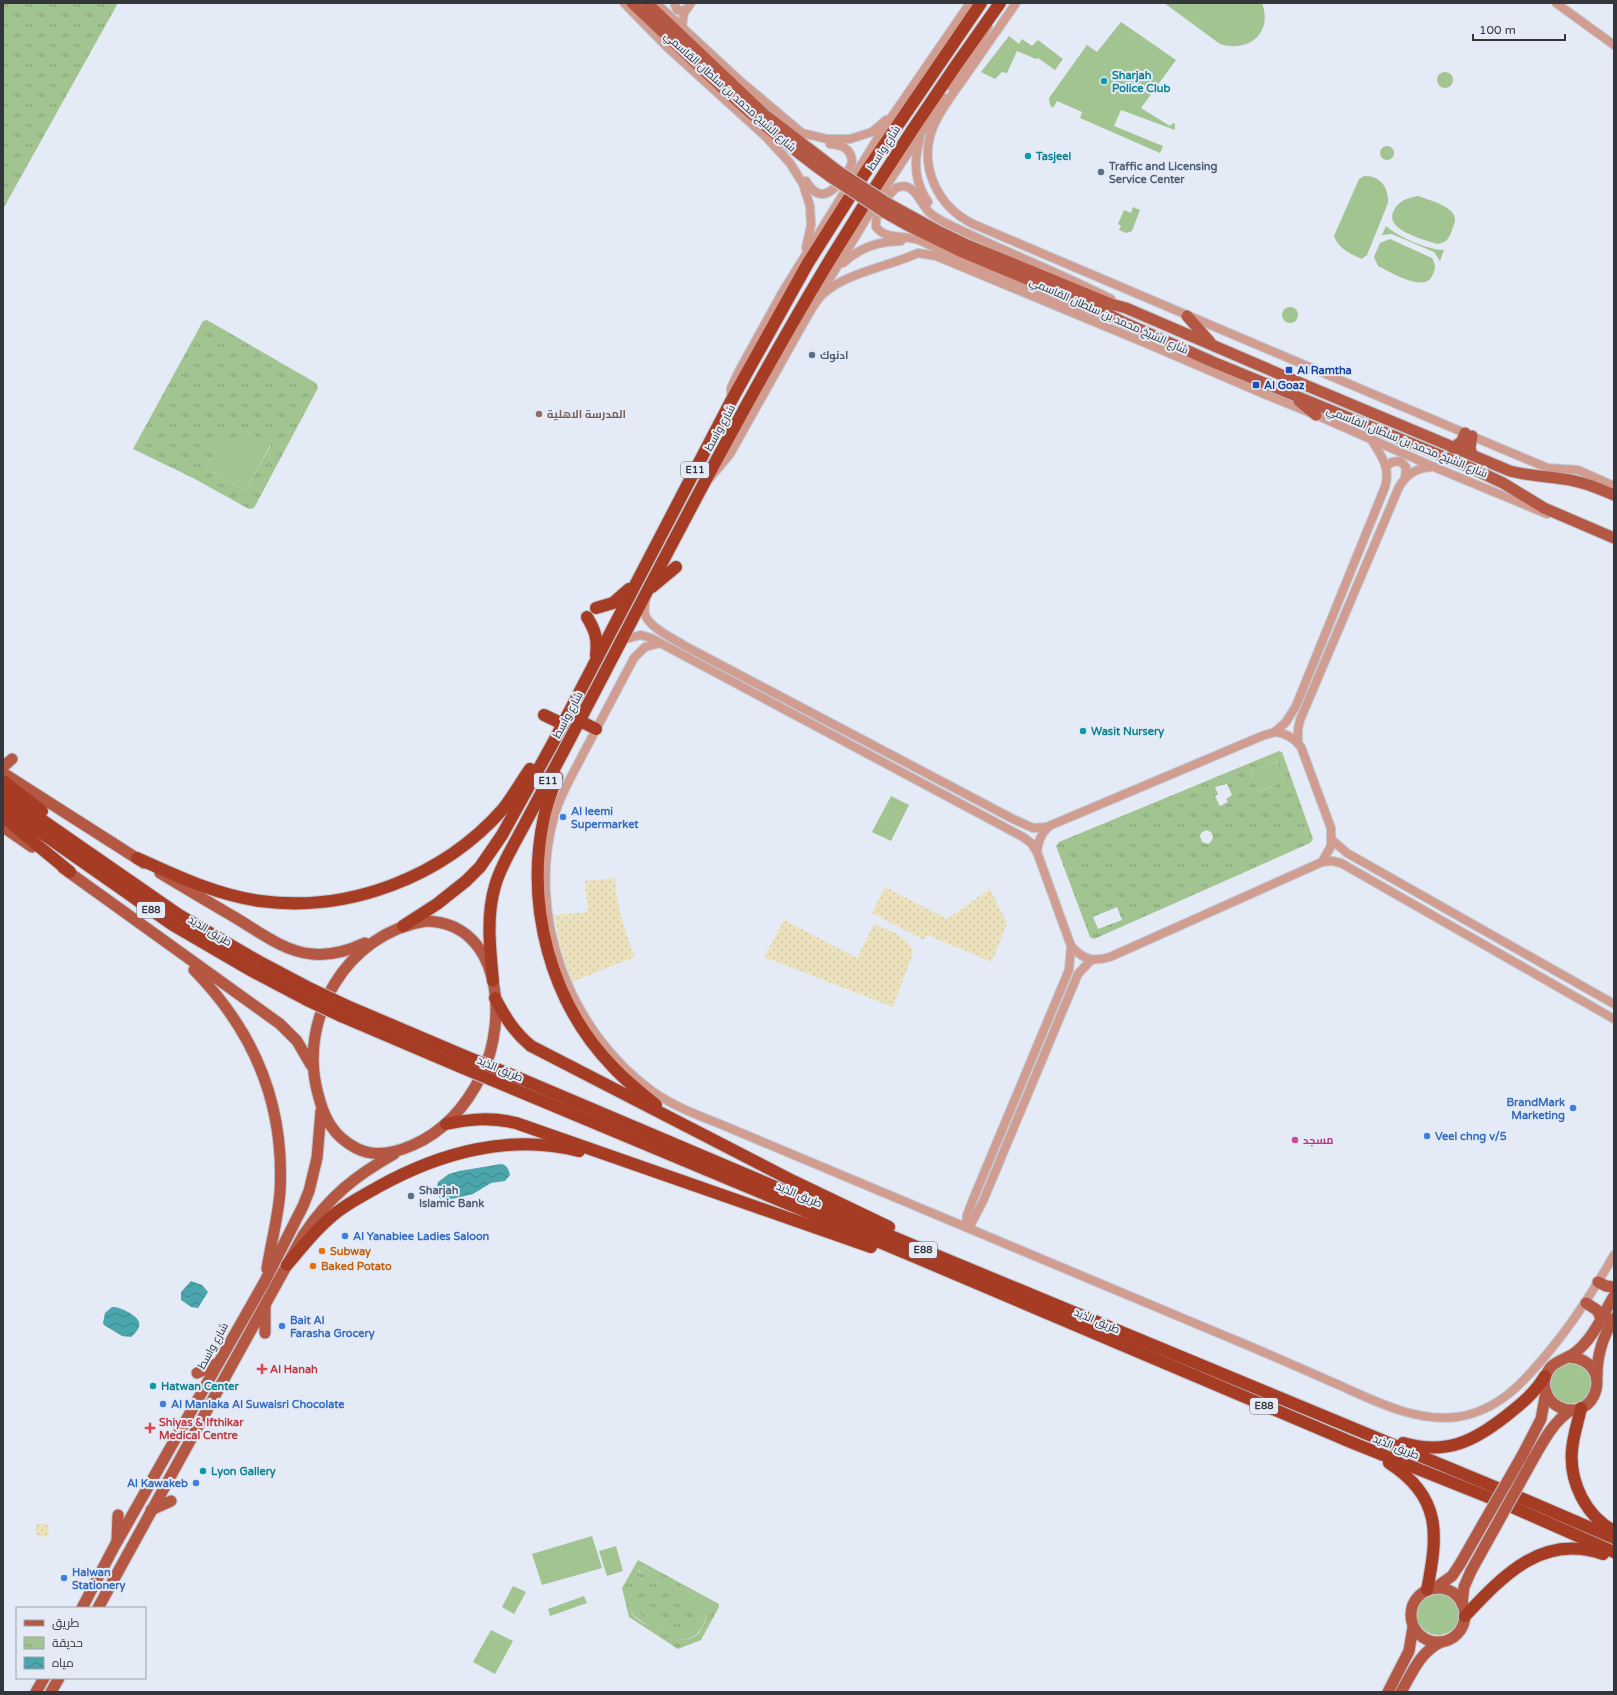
<svg xmlns="http://www.w3.org/2000/svg" width="1617" height="1695" viewBox="0 0 1617 1695" font-family="'Varela Round',Cairo,sans-serif">
  <style>
    .green { fill: #a1c491; fill-rule: evenodd }
    .sand { fill: url(#sand-dots) }
    .park { fill: url(#park-tufts); fill-rule: evenodd }
    .water { fill: url(#water-waves) }
    .lines { fill: none; stroke-linecap: round; stroke-linejoin: round }
    .minor-casing { stroke: #c1c7d0; stroke-width: 10 }
    .major-casing { stroke: #c1c7d0; stroke-width: 13 }
    .highway-casing { stroke: #c1c7d0; stroke-width: 14 }
    .minor { stroke: #d19d91; stroke-width: 8 }
    .major { stroke: #b45844; stroke-width: 11 }
    .highway { stroke: #a73c25; stroke-width: 12 }
    .major-bridge-casing { stroke: #c1c7d0; stroke-width: 13; stroke-linecap: butt }
    .highway-bridge-casing { stroke: #c1c7d0; stroke-width: 14; stroke-linecap: butt }
    .major-bridge { stroke: #b45844; stroke-width: 11 }
    .highway-bridge { stroke: #a73c25; stroke-width: 12 }
    .culture-dot { fill: #0f9aa8; stroke: #e4ebf6; stroke-width: 1.5 }
    .service-dot { fill: #5c6f8a; stroke: #e4ebf6; stroke-width: 1.5 }
    .transit-dot { fill: #1a4fb4; stroke: #e4ebf6; stroke-width: 1.5 }
    .education-dot { fill: #8d6e63; stroke: #e4ebf6; stroke-width: 1.5 }
    .shop-dot { fill: #3f7fe0; stroke: #e4ebf6; stroke-width: 1.5 }
    .hotel-dot { fill: #d1479c; stroke: #e4ebf6; stroke-width: 1.5 }
    .food-dot { fill: #e8710a; stroke: #e4ebf6; stroke-width: 1.5 }
    .health-dot { fill: #e0444e; stroke: #e4ebf6; stroke-width: 1.5 }
    .labels { text-anchor: middle; dominant-baseline: central; stroke-width: 4; stroke-linejoin: round; paint-order: stroke }
    .shield { fill: #e4ebf6; stroke: #686c72; stroke-width: 1 }
    .shield-label { font-size: 10px; font-weight: bold; fill: #33363a }
    .culture-label { font-size: 11px; font-weight: bold; fill: #0d838f; stroke: #e4ebf6; text-anchor: start }
    .street-label { font-size: 11px; fill: #33363a; stroke: #e4ebf6 }
    .service-label { font-size: 11px; font-weight: bold; fill: #4e5e75; stroke: #e4ebf6; text-anchor: start }
    .transit-label { font-size: 11px; font-weight: bold; fill: #164399; stroke: #e4ebf6; text-anchor: start }
    .education-label { font-size: 11px; font-weight: bold; fill: #785e54; stroke: #e4ebf6; text-anchor: start }
    .shop-label { font-size: 11px; font-weight: bold; fill: #366cbe; stroke: #e4ebf6; text-anchor: start }
    .hotel-label { font-size: 11px; font-weight: bold; fill: #b23c85; stroke: #e4ebf6; text-anchor: start }
    .food-label { font-size: 11px; font-weight: bold; fill: #c56008; stroke: #e4ebf6; text-anchor: start }
    .health-label { font-size: 11px; font-weight: bold; fill: #be3a42; stroke: #e4ebf6; text-anchor: start }
  </style>
  <defs>
    <pattern id="sand-dots" width="8" height="8" patternUnits="userSpaceOnUse"><rect width="8" height="8" fill="#ebe1bc"/><path d="M2 2h.1M6 6h.1" fill="none" stroke="#cac2a2" stroke-width="1.8" stroke-linecap="round"/></pattern>
    <pattern id="park-tufts" width="24" height="20" patternUnits="userSpaceOnUse"><rect width="24" height="20" fill="#a1c491"/><path d="M3 7l-1-3M5 7V3M7 7l1-3M15 17l-1-3M17 17v-4M19 17l1-3" fill="none" stroke="#84a077"/></pattern>
    <pattern id="water-waves" width="16" height="10" patternUnits="userSpaceOnUse"><rect width="16" height="10" fill="#4ba5ac"/><path d="M0 5q4-4 8 0t8 0" fill="none" stroke="#3f878d"/></pattern>
  </defs>
  <rect width="100%" height="100%" fill="#e4ebf6"/>
  <!-- green -->
  <g class="green">
    <path d="M1164 3H1262C1273 33 1249 53 1220 44Z"/>
    <polygon points="1121,22 1176,60 1141,108 1170,126 1173,123 1175,124 1175,130 1121,110 1114,126 1163,146 1160,153 1080,118 1082,112 1057,101 1053,108 1050,105 1049,98 1087,45 1097,52"/>
    <polygon points="1009,36 1019,44 1022,39 1032,46 1038,40 1063,59 1055,70 1038,58 1036,59 1017,51 1007,73 1002,72 995,79 981,72"/>
    <circle cx="1445" cy="80" r="8"/>
    <circle cx="1387" cy="153" r="7"/>
    <path d="M1364 176C1380 175 1389 188 1388 203L1367 255 1362 259C1350 254 1339 249 1334 236L1359 179Z"/>
    <path d="M1418 196C1429 200 1457 207 1455 221 1454 225 1452 229 1451 233 1448 240 1445 243 1437 244 1423 239 1383 230 1394 210 1400 200 1407 198 1418 196Z"/>
    <polygon points="1133,207 1140,210 1132,231 1126,233 1119,230 1121,226 1118,224 1124,210 1131,213"/>
    <path d="M1386 226C1398 237 1428 250 1444 250L1440 261 1434 252 1392 234 1382 235Z"/>
    <path d="M1390 239 1432 258C1436 265 1436 269 1432 276 1424 293 1391 272 1378 266L1374 257 1380 243Z"/>
    <circle cx="1290" cy="315" r="8"/>
    <polygon points="246,431 271,444 246,490 206,469 220,442"/>
    <polygon points="1276,761 1284,781 1259,792 1250,772"/>
    <polygon points="891,796 909,805 891,841 872,832"/>
    <path d="M1570 1359 1589 1369C1590 1373 1593 1380 1593 1384 1587 1411 1552 1410 1549 1382 1549 1378 1548 1374 1551 1370 1555 1365 1565 1362 1570 1359Z"/>
    <polygon points="592,1536 602,1568 542,1585 532,1554"/>
    <polygon points="616,1546 623,1571 607,1576 599,1551"/>
    <path d="M641 1566 716 1606 713 1612 705 1607C709 1625 696 1643 676 1639 670 1638 663 1633 657 1630 642 1622 622 1613 629 1592 632 1584 639 1579 647 1576L638 1570ZM657 1582 692 1600 676 1634 640 1614 636 1609Z"/>
    <polygon points="513,1586 526,1592 514,1614 502,1607"/>
    <circle cx="1438" cy="1613" r="22"/>
    <polygon points="584,1596 587,1603 550,1616 548,1609"/>
    <polygon points="491,1630 513,1641 495,1674 473,1662"/>
  </g>
  <!-- sand -->
  <g class="sand">
    <path d="M615 878C617 908 624 929 635 957L572 982 560 947 554 915 588 912 585 881Z"/>
    <polygon points="885,887 947,919 990,889 1007,923 992,962 927,935 924,940 872,913"/>
    <path d="M784 920 857 958 874 924C889 931 910 936 913 953L893 1007 764 957Z"/>
    <circle cx="42" cy="1530" r="7"/>
  </g>
  <!-- park -->
  <g class="park">
    <polygon points="3,3 118,3 3,209"/>
    <path d="M207 320 316 383 318 388 254 508 249 509 193 478 133 449 203 321ZM246 431 271 445 246 490 206 469 220 442 236 450Z"/>
    <path d="M1279 751 1282 752 1313 839 1310 843 1094 939 1090 937 1056 846 1059 842ZM1276 761 1284 781 1259 792 1250 772ZM1227 784 1232 795 1226 799 1228 802 1220 806 1215 796 1218 794 1215 787ZM1206 830 1211 832 1213 837 1211 842 1208 844 1202 842 1200 836 1201 833ZM1117 907 1122 920 1098 929 1093 917Z"/>
    <path d="M638 1560 719 1604V1607L701 1640 678 1649 629 1617 622 1588ZM641 1566 715 1606 713 1611 704 1607C707 1615 706 1623 701 1630 688 1648 669 1636 654 1628 648 1625 640 1622 635 1617 621 1603 630 1581 648 1576L638 1571Z"/>
    <path d="M651 1581C662 1582 692 1597 698 1607 700 1611 701 1617 699 1622 697 1627 692 1632 686 1633 683 1634 680 1635 677 1634 671 1632 644 1618 640 1614 626 1602 637 1585 651 1581Z"/>
  </g>
  <!-- water -->
  <g class="water">
    <path d="M501 1164C507 1165 509 1170 510 1175L505 1181 491 1183 473 1194 444 1201 441 1200C437 1194 436 1189 438 1182L449 1174 459 1171Z"/>
    <polygon points="191,1281 202,1285 208,1292 198,1308 191,1307 181,1300 181,1292"/>
    <path d="M112 1307C118 1307 123 1309 128 1312 141 1319 144 1326 131 1337L122 1336 104 1325 103 1323 105 1313Z"/>
  </g>
  <g class="lines">
    <defs>
      <g id="minor">
        <polyline points="624,3 667,47 765,136 790,163 803,184 810,206 811,225 806,248"/>
        <polyline points="656,3 739,80 802,133 827,139 850,139 872,132 886,120"/>
        <polyline points="676,3 675,5 677,10 681,11 686,9"/>
        <path d="M1016 3C1001 25 986 46 971 68 958 87 942 106 933 127 918 166 937 206 973 224L1507 451 1548 468 1578 470 1614 486"/>
        <polyline points="1556,3 1614,45"/>
        <polyline points="682,26 684,13 691,3"/>
        <polyline points="951,87 981,40 988,27"/>
        <path d="M920 139C913 161 915 183 928 202"/>
        <path d="M806 181C818 202 831 195 843 178 846 173 851 168 852 162 852 156 849 151 845 148 841 145 835 145 830 144"/>
        <path d="M843 263C859 248 879 241 901 241"/>
        <polyline points="821,293 885,188 944,98"/>
        <path d="M1100 315C1040 292 979 269 921 241 905 234 887 241 876 227 875 212 885 198 896 188 914 180 919 202 929 212 935 218 942 221 950 225 1003 251 1058 272 1111 299"/>
        <polyline points="731,398 731,388 739,371 782,293 884,128 970,3"/>
        <polyline points="1386,467 1392,462 1400,461 1406,467 1405,478"/>
        <path d="M710 478 730 454 804 322C810 312 815 301 824 293 846 273 890 266 918 253L936 256 1150 345 1264 394 1316 415 1434 467 1547 514"/>
        <path d="M646 598C645 603 644 609 645 614 648 627 674 639 685 646L1013 819 1033 828 1048 827"/>
        <polyline points="622,640 641,635 651,638 1023,837 1031,843 1037,852"/>
        <path d="M660 643 645 647 634 658C617 690 600 722 583 754 573 774 561 793 555 814 525 914 569 1031 652 1091 673 1106 697 1115 720 1124 890 1196 1060 1267 1230 1338 1262 1351 1293 1365 1325 1379 1366 1396 1411 1423 1457 1417 1499 1411 1525 1381 1551 1349 1575 1320 1595 1288 1614 1255"/>
        <path d="M1275 732C1286 733 1294 738 1301 747L1331 828V846L1322 862 1110 957C1092 962 1084 960 1071 946L1037 852C1038 841 1041 834 1049 826L1262 736Z"/>
        <path d="M1275 732 1286 722 1296 706 1385 487C1391 468 1381 455 1371 439"/>
        <path d="M1298 743V729L1300 720 1399 487C1407 473 1418 467 1434 467"/>
        <polyline points="1332,840 1347,853 1614,1004"/>
        <polyline points="1322,862 1332,861 1341,863 1614,1019"/>
        <polyline points="966,1227 967,1215 974,1197 1069,970 1071,946"/>
        <polyline points="969,1228 983,1201 1078,974 1091,960"/>
      </g>
      <g id="major">
        <path d="M632 3C697 64 760 127 832 178"/>
        <polyline points="647,3 764,114 838,171"/>
        <path d="M889 204 940 232 965 244 1111 304 1126 308 1298 382 1510 471C1528 476 1545 476 1563 479 1581 481 1597 488 1614 495"/>
        <polyline points="884,212 907,225 962,252 1092,306 1121,321 1213,362 1469,467 1503,483 1544,508 1614,538"/>
        <polyline points="1187,316 1210,342"/>
        <polyline points="1299,401 1316,415"/>
        <polyline points="1453,448 1462,441 1465,433"/>
        <polyline points="1472,455 1470,448 1472,436"/>
        <polyline points="3,767 12,759"/>
        <polyline points="3,773 144,863"/>
        <polyline points="3,827 32,847"/>
        <polyline points="63,868 280,1024 297,1041 311,1065"/>
        <path d="M160 873C185 888 210 903 236 918 259 932 285 952 312 954 331 956 348 951 365 943"/>
        <path d="M426 921C502 923 508 1020 482 1074 467 1105 445 1131 413 1145 395 1153 374 1158 356 1148 333 1136 324 1118 318 1094 297 1019 347 933 426 921Z"/>
        <path d="M194 970C254 1031 285 1105 280 1192 278 1218 271 1243 267 1269"/>
        <polyline points="1598,1282 1606,1286 1614,1287"/>
        <polyline points="1586,1303 1597,1310 1601,1318"/>
        <polyline points="265,1306 265,1333"/>
        <path d="M1569 1357C1617 1361 1596 1425 1559 1407 1553 1404 1548 1398 1546 1392 1543 1384 1545 1375 1550 1368 1557 1359 1569 1359 1577 1351 1594 1337 1603 1314 1614 1296"/>
        <polyline points="197,1373 218,1363"/>
        <path d="M1597 1376C1597 1354 1603 1337 1614 1318"/>
        <polyline points="1523,1454 1541,1419 1546,1392"/>
        <path d="M1532 1461C1543 1442 1552 1423 1571 1410"/>
        <polyline points="151,1510 171,1501"/>
        <polyline points="117,1540 118,1515"/>
        <circle cx="1438" cy="1615" r="27"/>
        <polyline points="1435,1588 1452,1576 1460,1564"/>
        <polyline points="1462,1604 1464,1587 1471,1571"/>
        <polyline points="82,1608 114,1547 265,1281 303,1206 309,1191 317,1158 321,1111"/>
        <path d="M98 1608 304 1234C330 1196 355 1176 394 1154"/>
        <polyline points="36,1692 44,1678"/>
        <polyline points="51,1692 59,1678"/>
        <polyline points="1388,1692 1409,1651 1413,1627"/>
        <path d="M1401 1692C1412 1673 1420 1652 1441 1642"/>
      </g>
      <g id="highway">
        <polyline points="652,587 676,567"/>
        <polyline points="596,608 613,603 629,589"/>
        <path d="M587 617C595 630 598 639 596 655"/>
        <polyline points="544,715 563,724"/>
        <polyline points="580,721 596,729"/>
        <path d="M557 777C552 790 547 803 544 817 525 905 550 1002 613 1067 626 1081 641 1093 656 1105"/>
        <polyline points="3,781 42,811"/>
        <polyline points="3,793 179,915 258,961 311,989"/>
        <polyline points="3,806 173,925 252,971 307,1000"/>
        <polyline points="3,817 70,872"/>
        <path d="M137 858C177 876 216 895 260 901 349 913 443 877 503 809 513 796 521 782 530 769"/>
        <polyline points="403,926 437,904 466,881 480,867 502,835 554,741 730,403 808,263 865,173 981,3"/>
        <path d="M493 981C490 949 486 916 495 886 499 871 507 857 514 844 618 652 713 455 825 268 880 177 938 89 1000 3"/>
        <path d="M495 998C505 1017 514 1032 531 1046L793 1181 889 1227"/>
        <polyline points="347,1006 467,1057"/>
        <polyline points="341,1016 463,1068"/>
        <polyline points="507,1073 938,1256 1507,1492 1614,1538"/>
        <polyline points="504,1085 915,1257 1353,1443 1503,1503 1614,1552"/>
        <path d="M446 1124C470 1119 491 1117 516 1123L871 1247"/>
        <path d="M287 1265C303 1246 318 1227 337 1212 350 1202 364 1195 378 1187 439 1153 510 1133 579 1151"/>
        <path d="M1581 1408C1578 1422 1573 1436 1572 1450 1569 1482 1586 1516 1614 1531"/>
        <path d="M1403 1443C1446 1455 1473 1442 1506 1416 1521 1404 1535 1393 1545 1376"/>
        <path d="M1389 1463C1442 1497 1438 1535 1427 1590"/>
        <path d="M1465 1616C1503 1576 1542 1533 1603 1554"/>
      </g>
    </defs>
    <!-- minor casing -->
    <use href="#minor" class="minor-casing"/>
    <!-- major casing -->
    <use href="#major" class="major-casing"/>
    <!-- highway casing -->
    <use href="#highway" class="highway-casing"/>
    <!-- minor -->
    <use href="#minor" class="minor"/>
    <!-- major -->
    <use href="#major" class="major"/>
    <!-- highway -->
    <use href="#highway" class="highway"/>
    <defs>
      <g id="major-bridge">
        <polyline points="838,171 889,204"/>
        <polyline points="832,178 884,212"/>
        <polyline points="1460,1564 1523,1454"/>
        <polyline points="1471,1571 1532,1461"/>
      </g>
      <g id="highway-bridge">
        <polyline points="311,989 347,1006"/>
        <polyline points="307,1000 341,1016"/>
        <polyline points="467,1057 507,1073"/>
        <polyline points="463,1068 504,1085"/>
      </g>
    </defs>
    <!-- major-bridge casing -->
    <use href="#major-bridge" class="major-bridge-casing"/>
    <!-- highway-bridge casing -->
    <use href="#highway-bridge" class="highway-bridge-casing"/>
    <!-- major-bridge -->
    <use href="#major-bridge" class="major-bridge"/>
    <!-- highway-bridge -->
    <use href="#highway-bridge" class="highway-bridge"/>
  </g>
  <!-- markers -->
  <g class="culture-dot">
    <circle cx="1104" cy="81" r="4"/>
    <circle cx="1028" cy="156" r="4"/>
    <circle cx="1083" cy="731" r="4"/>
    <circle cx="153" cy="1386" r="4"/>
    <circle cx="203" cy="1471" r="4"/>
  </g>
  <g class="service-dot">
    <circle cx="1101" cy="172" r="4"/>
    <circle cx="812" cy="355" r="4"/>
    <circle cx="411" cy="1196" r="4"/>
  </g>
  <g class="transit-dot">
    <rect x="1285" y="366" width="8" height="8" rx="2"/>
    <rect x="1252" y="381" width="8" height="8" rx="2"/>
  </g>
  <circle class="education-dot" cx="539" cy="414" r="4"/>
  <g class="shop-dot">
    <circle cx="563" cy="817" r="4"/>
    <circle cx="1573" cy="1108" r="4"/>
    <circle cx="1427" cy="1136" r="4"/>
    <circle cx="345" cy="1236" r="4"/>
    <circle cx="282" cy="1326" r="4"/>
    <circle cx="163" cy="1404" r="4"/>
    <circle cx="196" cy="1483" r="4"/>
    <circle cx="64" cy="1578" r="4"/>
  </g>
  <circle class="hotel-dot" cx="1295" cy="1140" r="4"/>
  <g class="food-dot">
    <circle cx="322" cy="1251" r="4"/>
    <circle cx="313" cy="1266" r="4"/>
  </g>
  <g class="health-dot">
    <path d="M260 1363h4v4h4v4h-4v4h-4v-4h-4v-4h4z"/>
    <path d="M148 1422h4v4h4v4h-4v4h-4v-4h-4v-4h4z"/>
  </g>
  <g class="labels">
    <!-- shield labels -->
    <g class="shield">
      <rect x="681" y="462" width="28" height="16" rx="3"/>
      <rect x="534" y="773" width="28" height="16" rx="3"/>
      <rect x="137" y="902" width="28" height="16" rx="3"/>
      <rect x="909" y="1242" width="28" height="16" rx="3"/>
      <rect x="1250" y="1398" width="28" height="16" rx="3"/>
    </g>
    <g class="shield-label">
      <text x="695" y="470">E11</text>
      <text x="548" y="781">E11</text>
      <text x="151" y="910">E88</text>
      <text x="923" y="1250">E88</text>
      <text x="1264" y="1406">E88</text>
    </g>
    <!-- culture labels -->
    <g class="culture-label">
      <text x="1112" y="75">Sharjah<tspan x="1112" dy="13">Police Club</tspan></text>
      <text x="1036" y="156">Tasjeel</text>
      <text x="1091" y="731">Wasit Nursery</text>
      <text x="161" y="1386">Hatwan Center</text>
      <text x="211" y="1471">Lyon Gallery</text>
    </g>
    <!-- street labels -->
    <g class="street-label">
      <text transform="translate(730 92) rotate(42)">شارع الشيخ محمد بن سلطان القاسمي</text>
      <text transform="translate(884 148) rotate(-57)">شارع واسط</text>
      <text transform="translate(1109 316) rotate(24)">شارع الشيخ محمد بن سلطان القاسمي</text>
      <text transform="translate(720 428) rotate(-61)">شارع واسط</text>
      <text transform="translate(1407 442) rotate(22)">شارع الشيخ محمد بن سلطان القاسمي</text>
      <text transform="translate(568 715) rotate(-62)">شارع واسط</text>
      <text transform="translate(210 931) rotate(31)">طريق الذيد</text>
      <text transform="translate(500 1069) rotate(23)">طريق الذيد</text>
      <text transform="translate(799 1195) rotate(23)">طريق الذيد</text>
      <text transform="translate(1097 1321) rotate(23)">طريق الذيد</text>
      <text transform="translate(213 1346) rotate(-61)">شارع واسط</text>
      <text transform="translate(1396 1447) rotate(22)">طريق الذيد</text>
    </g>
    <!-- service labels -->
    <g class="service-label">
      <text x="1109" y="166">Traffic and Licensing<tspan x="1109" dy="13">Service Center</tspan></text>
      <text x="820" y="355">ادنوك</text>
      <text x="419" y="1190">Sharjah<tspan x="419" dy="13">Islamic Bank</tspan></text>
    </g>
    <!-- transit labels -->
    <g class="transit-label">
      <text x="1297" y="370">Al Ramtha</text>
      <text x="1264" y="385">Al Goaz</text>
    </g>
    <!-- education labels -->
    <g class="education-label">
      <text x="547" y="414">المدرسة الاهلية</text>
    </g>
    <!-- shop labels -->
    <g class="shop-label">
      <text x="571" y="811">Al Ieemi<tspan x="571" dy="13">Supermarket</tspan></text>
      <text x="1565" y="1102" text-anchor="end">BrandMark<tspan x="1565" dy="13">Marketing</tspan></text>
      <text x="1435" y="1136">Veel chng v/5</text>
      <text x="353" y="1236">Al Yanabiee Ladies Saloon</text>
      <text x="290" y="1320">Bait Al<tspan x="290" dy="13">Farasha Grocery</tspan></text>
      <text x="171" y="1404">Al Manlaka Al Suwaisri Chocolate</text>
      <text x="188" y="1483" text-anchor="end">Al Kawakeb</text>
      <text x="72" y="1572">Halwan<tspan x="72" dy="13">Stationery</tspan></text>
    </g>
    <!-- hotel labels -->
    <g class="hotel-label">
      <text x="1303" y="1140">مسجد</text>
    </g>
    <!-- food labels -->
    <g class="food-label">
      <text x="330" y="1251">Subway</text>
      <text x="321" y="1266">Baked Potato</text>
    </g>
    <!-- health labels -->
    <g class="health-label">
      <text x="270" y="1369">Al Hanah</text>
      <text x="159" y="1422">Shiyas &amp; Ifthikar<tspan x="159" dy="13">Medical Centre</tspan></text>
    </g>
  </g>
  <!-- border -->
  <rect width="1617" height="1695" fill="none" stroke="#33363a" stroke-width="8"/>
  <!-- legend -->
  <rect x="16" y="1607" width="130" height="72" fill="#e4ebf6" stroke="#9da3ab"/>
  <rect x="24" y="1620" width="20" height="6" fill="#b45844" stroke="#9da3ab"/>
  <text x="52" y="1627" font-size="12" fill="#33363a">طريق</text>
  <rect x="24" y="1637" width="20" height="12" fill="url(#park-tufts)" stroke="#9da3ab"/>
  <text x="52" y="1647" font-size="12" fill="#33363a">حديقة</text>
  <rect x="24" y="1657" width="20" height="12" fill="url(#water-waves)" stroke="#9da3ab"/>
  <text x="52" y="1667" font-size="12" fill="#33363a">مياه</text>
  <!-- scale -->
  <path d="M1473 34v6h92v-6" fill="none" stroke="#33363a" stroke-width="2"/>
  <text x="1479" y="34" font-size="12" fill="#33363a" stroke="#e4ebf6" stroke-width="3" paint-order="stroke">100 m</text>
</svg>
